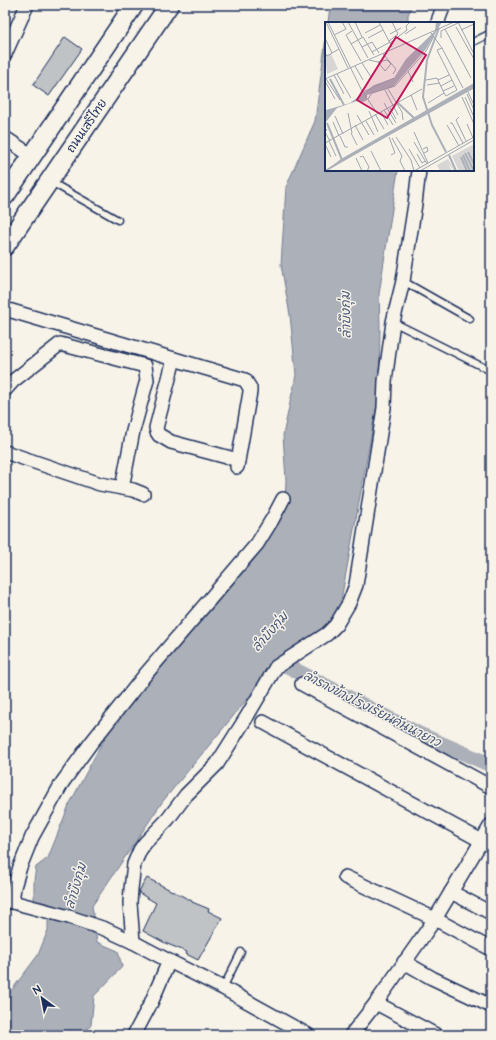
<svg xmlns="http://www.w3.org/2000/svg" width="496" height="1040" viewBox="0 0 496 1040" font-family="'Architects Daughter','Playpen Sans Thai',sans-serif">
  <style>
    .water { fill: #acb0b9; stroke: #727c95 }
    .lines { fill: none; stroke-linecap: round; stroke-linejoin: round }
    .canal { stroke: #acb0b9; stroke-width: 15 }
    .building { fill: #c0c3c5; stroke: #1b2f5e }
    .service-casing { stroke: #1b2f5e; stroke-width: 9 }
    .minor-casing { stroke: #1b2f5e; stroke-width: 16 }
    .secondary-casing { stroke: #1b2f5e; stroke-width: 21 }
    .service { stroke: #f7f3e8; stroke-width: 6 }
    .minor { stroke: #f7f3e8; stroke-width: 13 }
    .secondary { stroke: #f7f3e8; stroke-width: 18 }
    .labels { text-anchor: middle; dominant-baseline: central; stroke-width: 3; stroke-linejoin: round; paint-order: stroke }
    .street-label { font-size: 12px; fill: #1b2f5e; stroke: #f7f3e8 }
    .water-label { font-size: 13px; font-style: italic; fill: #465679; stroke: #f7f3e8 }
    .inset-river { fill: none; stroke: #acb0b9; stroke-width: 2 }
    .inset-road { fill: none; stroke: #9fa5b1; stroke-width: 1 }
    .view { fill: #c2185b; fill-opacity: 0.15; stroke: #c2185b; stroke-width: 2 }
    .inset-edge { fill: none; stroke: #1b2f5e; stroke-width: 2 }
  </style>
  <rect width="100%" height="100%" fill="#f7f3e8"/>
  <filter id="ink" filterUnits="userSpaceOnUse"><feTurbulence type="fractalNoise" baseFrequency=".025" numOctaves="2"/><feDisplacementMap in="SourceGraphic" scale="8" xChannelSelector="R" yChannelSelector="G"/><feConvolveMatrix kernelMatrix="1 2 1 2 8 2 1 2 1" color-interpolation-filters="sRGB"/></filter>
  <g filter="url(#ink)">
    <!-- water -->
    <g class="water">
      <polygon points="330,5 412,5 408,15 408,23 328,23"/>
      <polygon points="326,37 326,170 398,170 379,294 380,326 379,393 337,622 264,679 163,801 92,906 97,942 118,951 122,967 94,996 91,1025 83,1035 5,1035 5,999 38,955 48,930 48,903 34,901 34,880 36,867 48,858 69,805 103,741 135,691 285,503 286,480 283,435 296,375 290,315 281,265 286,187 315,121"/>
    </g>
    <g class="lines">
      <!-- canal -->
      <polyline class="canal" points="270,657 419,734 491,765"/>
    </g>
    <!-- building -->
    <g class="building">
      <polygon points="65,37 82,49 49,96 33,85"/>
      <polygon points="147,878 192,901 192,902 209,909 208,911 222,918 198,960 186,954 187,952 165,943 143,931 156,903 139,893 139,891"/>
    </g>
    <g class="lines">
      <defs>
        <g id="service">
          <polyline points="473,42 491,33"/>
          <polyline points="51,182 118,220"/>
          <polyline points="403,281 470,319"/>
          <polyline points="393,322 491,371"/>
          <polyline points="223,988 241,952"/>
        </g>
        <g id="minor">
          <polyline points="438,23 439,18 444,5"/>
          <polyline points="5,54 27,5"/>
          <polyline points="5,138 32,156"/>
          <polyline points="5,309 245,380 250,388 250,392 237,467"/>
          <polyline points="174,359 156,428 157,432 159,435 171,442 238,460"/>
          <polyline points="5,390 13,381 60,344 145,366 147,380 133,431 122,488"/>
          <polyline points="5,452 100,484 133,490 143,494"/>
          <polyline points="302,684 491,787"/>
          <polyline points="263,722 491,846"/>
          <polyline points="345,877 435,919 491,949"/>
          <polyline points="451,892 491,913"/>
          <polyline points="5,900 69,917 105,929 133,942 169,961 223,988 308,1035"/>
          <polyline points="12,902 14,887 20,867 32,837 62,783 91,743 145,675 257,544 273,518 283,499"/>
          <polyline points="133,942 130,903 131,889 134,864 140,850 145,843 168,819 186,795 217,764 246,718 276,667 327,634 336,625 349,603 356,585 384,408 385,381 393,322 403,281 415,204 419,170"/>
          <polyline points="404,962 432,978 491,1006"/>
          <polyline points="376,1003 436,1035"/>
          <polyline points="134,1035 151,1003 169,961"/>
          <polyline points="351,1035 376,1003 435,919 491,825"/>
        </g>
        <g id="secondary">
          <polyline points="5,196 134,5"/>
          <polyline points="5,246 169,5"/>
        </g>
      </defs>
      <!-- service casing -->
      <use href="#service" class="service-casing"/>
      <!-- minor casing -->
      <use href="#minor" class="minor-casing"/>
      <!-- secondary casing -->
      <use href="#secondary" class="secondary-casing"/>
      <!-- service -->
      <use href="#service" class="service"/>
      <!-- minor -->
      <use href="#minor" class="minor"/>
      <!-- secondary -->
      <use href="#secondary" class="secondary"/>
    </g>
  </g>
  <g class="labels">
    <!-- street labels -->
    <g class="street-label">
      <text transform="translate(87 126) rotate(-56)">ถนนเสรีไทย</text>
    </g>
    <!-- water labels -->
    <g class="water-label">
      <text transform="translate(346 315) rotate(-91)">ลำบึงกุ่ม</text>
      <text transform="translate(270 632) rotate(-49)">ลำบึงกุ่ม</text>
      <text transform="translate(372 709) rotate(27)">ลำรางข้างโรงเรียนคันนายาว</text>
      <text transform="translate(76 886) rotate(-74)">ลำบึงกุ่ม</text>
    </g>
  </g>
  <!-- overview -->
  <g transform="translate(325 22)">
    <rect width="149" height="149" fill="#f7f3e8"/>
    <path d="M6 32 13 47 2 52 0 33ZM149 122V149H134L127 134ZM123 137 130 149 123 142 127 149H115L112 143Z" fill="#d7d6d4"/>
    <path d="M111 0H117L101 27 68 65 42 73V78L38 80 32 79 12 86 0 101 1 88 25 81 49 63 69 56 81 37 110 9ZM149 61 148 67 0 149 16 137Z" fill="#acb0b9"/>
    <path class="inset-river" d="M114 6 102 38 98 75 107 103 121 130M5 57 19 83M72 80 89 96M2 101 17 138M143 130 149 142M140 131 149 149M124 133 131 149M138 133 145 149M136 135 142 149M0 149 149 63"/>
    <path class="inset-road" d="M1 0 23 46M3 0 37 69 52 91M23 0 43 36M30 0 37 15M54 0 67 25M133 0 149 32M131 5 149 37M120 7 146 56M136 8 149 2M27 9 21 13 36 39M40 11 55 3M65 12 76 6M80 12 91 5M9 13 21 7 17 0M0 16 7 31M43 16 58 8M116 16V9L133 1M64 19 73 12 67 0M65 21 82 8 81 4 85 0M26 22 38 15 49 33M37 25 47 20 54 31M117 26 138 66M47 30 65 20M0 31 2 34 14 27M58 32 71 47 68 52M44 38 53 40 60 49M53 40 62 38 66 42 60 49M37 41 46 55M30 44 38 58M83 49 88 60M12 52 26 76M9 53 19 72M0 57 129 0M1 57 15 78M101 58 112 56 119 71M113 58 124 53M0 59 10 77M102 63 115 61M116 64 127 58M63 67 77 90 78 98M60 68 73 93M118 69 129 64M38 70 69 56M143 70 149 83M142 72 149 88M86 73 92 88M137 75 149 102M140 75 149 95M43 77 47 71 70 64 101 29 109 14M59 81 71 101M103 81 119 71 121 74 132 68 112 28 117 26 106 11M65 86 71 97M59 88 68 103M44 89 53 110M56 90 63 103M23 91 27 111M50 92 59 107M32 93 44 113M10 94 18 112M134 95 131 98 141 119M41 99 49 113M8 100 14 114M125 101H127L138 121M142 102 148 116M30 103 38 118M122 103 134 124M2 107 0 110 5 119M89 110 103 141M26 111 32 123M15 114 20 125H23M64 115 70 131 66 133M71 115 86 138 89 149M67 116 77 134 75 139 80 149M4 119 11 134M89 120 102 142M0 121 97 67M0 122 6 135M84 127 95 146M98 127 102 125 103 129 99 131M46 129 56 149M92 132 97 141 100 139M35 135 38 134 44 145 42 149M31 136 37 149M89 149 149 115M95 149 149 118"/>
    <path class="view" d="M71 15 101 33 62 96 32 78Z"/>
    <rect width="149" height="149" class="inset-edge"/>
  </g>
  <!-- margin -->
  <rect width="496" height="1040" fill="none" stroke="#f7f3e8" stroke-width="20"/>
  <rect x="10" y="10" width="476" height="1020" fill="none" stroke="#1b2f5e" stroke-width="1.5" filter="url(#ink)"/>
  <!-- north arrow -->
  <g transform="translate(42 998) rotate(328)" stroke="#f7f3e8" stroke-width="3" paint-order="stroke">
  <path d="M0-3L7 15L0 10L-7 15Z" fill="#1b2f5e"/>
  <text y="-6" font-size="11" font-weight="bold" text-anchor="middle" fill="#1b2f5e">N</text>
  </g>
</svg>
